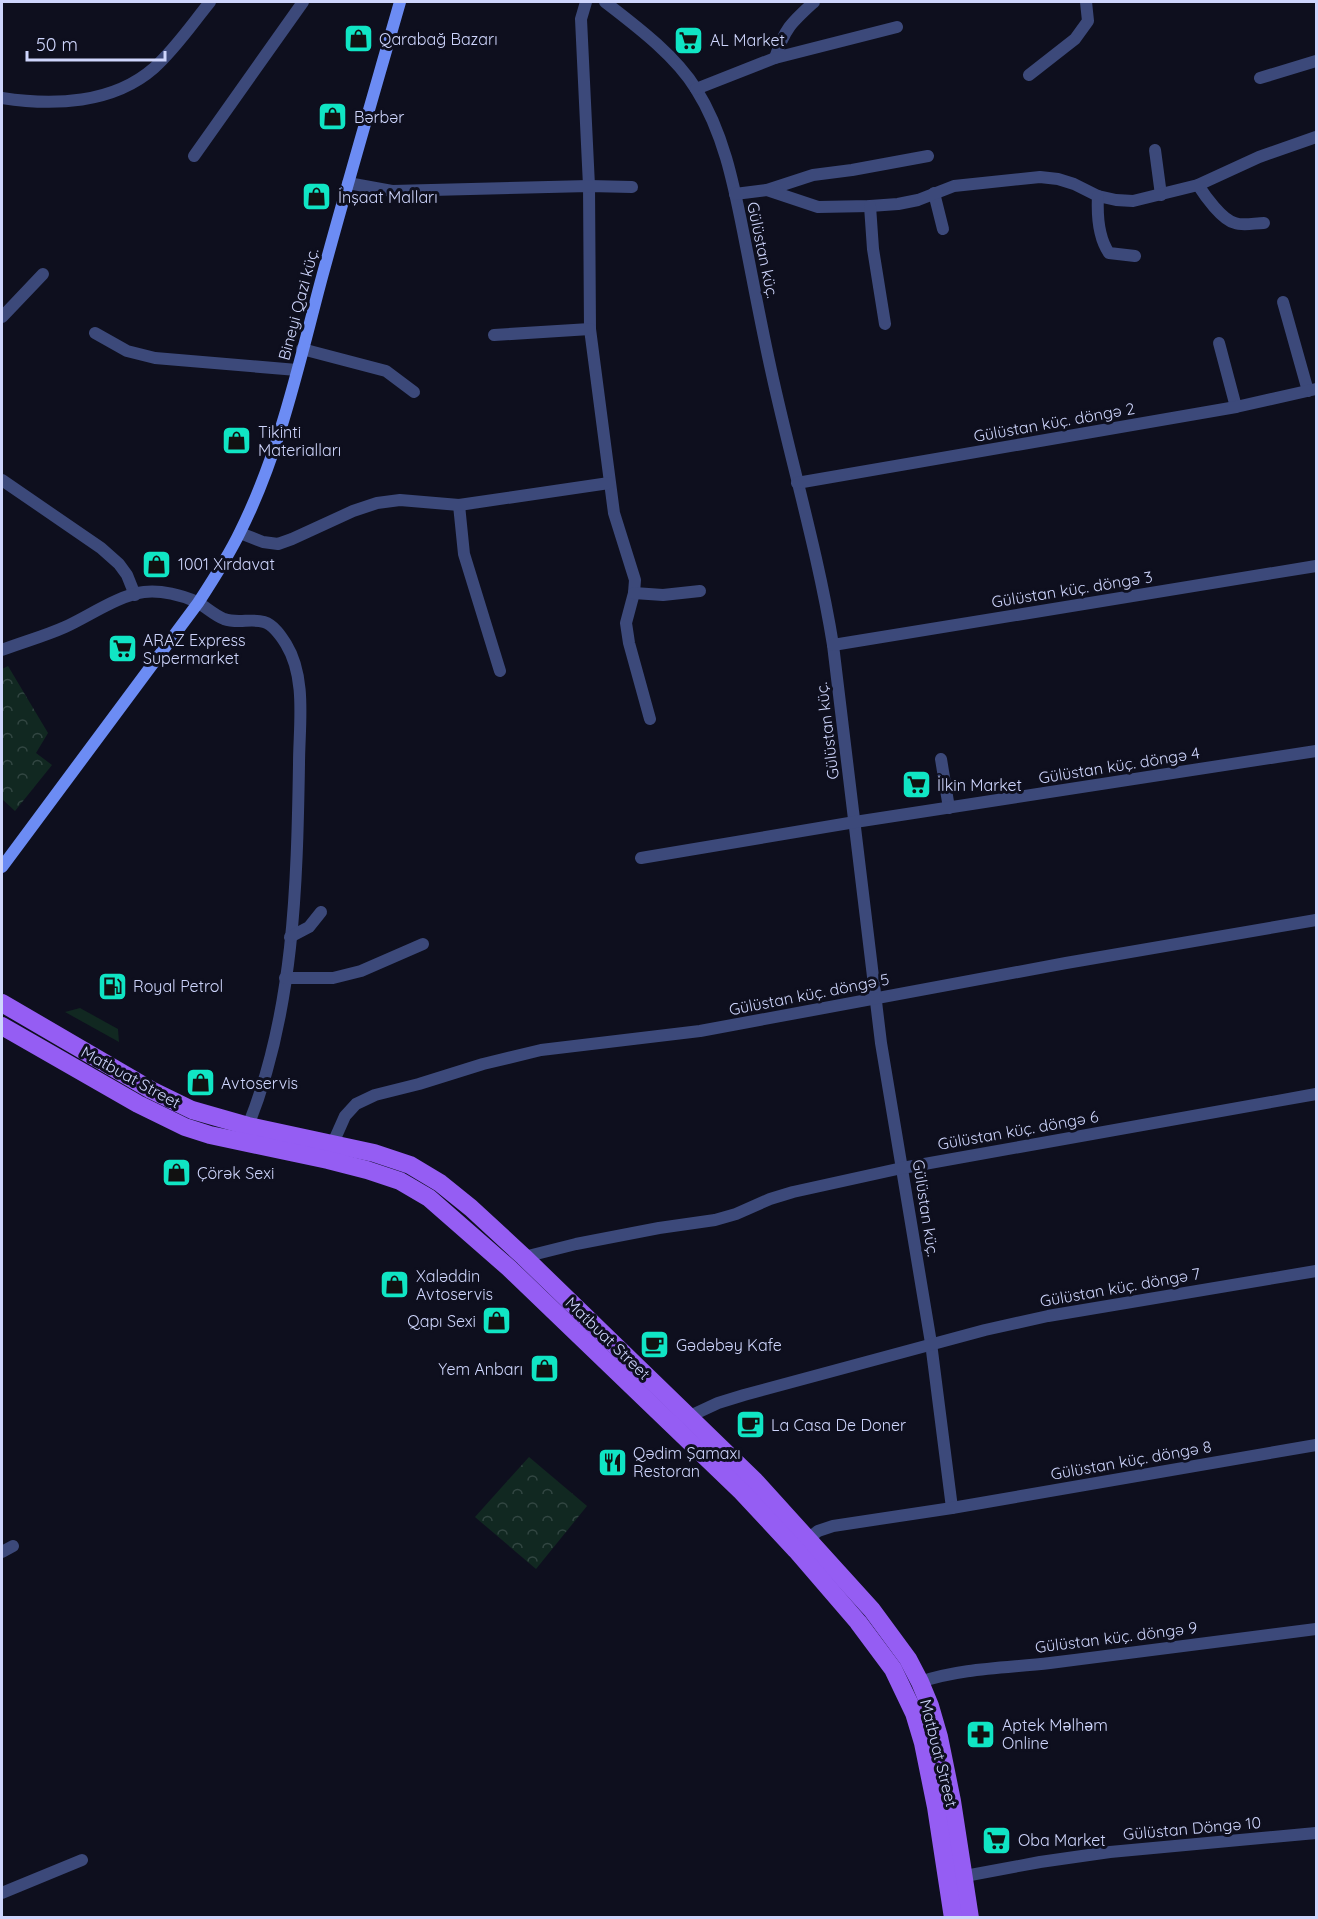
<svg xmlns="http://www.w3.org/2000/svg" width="1318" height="1919" viewBox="0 0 1318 1919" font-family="Quicksand,sans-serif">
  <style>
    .grass { fill: #112821 }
    .park { fill: url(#park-crowns) }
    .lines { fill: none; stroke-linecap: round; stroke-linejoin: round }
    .street { stroke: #3c497a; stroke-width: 12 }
    .secondary { stroke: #6c8cf4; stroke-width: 12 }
    .primary { stroke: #955df3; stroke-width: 18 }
    .labels { text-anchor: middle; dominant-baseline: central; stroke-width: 6; stroke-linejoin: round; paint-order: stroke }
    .poi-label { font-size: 16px; fill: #ced5fc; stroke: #0e0f1e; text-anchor: start }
    .street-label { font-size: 16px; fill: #ced5fc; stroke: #0e0f1e }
  </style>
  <defs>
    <pattern id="park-crowns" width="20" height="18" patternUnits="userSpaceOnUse" patternTransform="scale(1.5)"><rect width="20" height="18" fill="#112821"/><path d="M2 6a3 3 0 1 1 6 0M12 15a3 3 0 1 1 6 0" fill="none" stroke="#324642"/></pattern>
  </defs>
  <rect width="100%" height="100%" fill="#0e0f1e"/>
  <!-- grass -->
  <polygon class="grass" points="80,1008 118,1029 119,1042 65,1012"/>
  <!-- park -->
  <g class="park">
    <polygon points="8,666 48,733 36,753 52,765 15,811 2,799 2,669"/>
    <polygon points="529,1457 587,1506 536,1569 475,1517"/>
  </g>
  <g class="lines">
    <!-- street -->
    <g class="street">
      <polyline points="586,2 581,19 589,186 590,329 614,513 635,580 634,593 626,623 629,643 650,719"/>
      <path d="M605 2C636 26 675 55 696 89 724 133 734 186 744 236 753 281 761 325 771 370 791 462 818 552 833 645L881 1043 931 1343 952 1508"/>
      <path d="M775 58C785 28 791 23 814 2"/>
      <polyline points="1029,75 1075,39 1088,21 1086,2"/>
      <polyline points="1260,78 1316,61"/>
      <polyline points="696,89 775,58 897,27"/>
      <path d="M2 98C53 106 113 104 154 68 176 48 192 24 210 2"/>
      <polyline points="1155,150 1161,195"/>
      <polyline points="194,156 303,2"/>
      <polyline points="348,183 392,191 589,186 632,187"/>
      <path d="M1198 185C1205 196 1222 220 1235 223 1243 226 1255 223 1264 223"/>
      <polyline points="767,190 813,175 852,170 928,156"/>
      <polyline points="934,193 943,229"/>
      <polyline points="735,194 767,190 818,207 870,206 898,204 918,200 954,186 1040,177 1058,179 1074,184 1098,196 1116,200 1133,201 1198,185 1259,157 1316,137"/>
      <path d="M1098 196C1097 215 1098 237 1109 253L1135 256"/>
      <polyline points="870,206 873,249 885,324"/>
      <polyline points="1283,302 1308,391"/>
      <polyline points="2,317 43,274"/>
      <polyline points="95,333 127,351 155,358 297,370"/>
      <polyline points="494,335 590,329"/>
      <polyline points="1219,343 1236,407"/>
      <polyline points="302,349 386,371 414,392"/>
      <polyline points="2,480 101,548 119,564 127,575 135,595"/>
      <polyline points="797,483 1236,407 1316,389"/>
      <polyline points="459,505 464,554 500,671"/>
      <polyline points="240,533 263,542 278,544 292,539 353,511 377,503 400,500 459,505 609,483"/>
      <polyline points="634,593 663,595 700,591"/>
      <polyline points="833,645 1316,566"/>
      <path d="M2 650C23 642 45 636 65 627 89 616 119 595 144 592 161 590 182 595 197 602 206 607 214 615 224 619 238 624 251 618 264 622 274 625 281 636 286 644 307 678 299 726 299 764 297 885 294 1012 248 1126"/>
      <polyline points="941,759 949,808"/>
      <polyline points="641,858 855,822 1316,751"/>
      <polyline points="290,937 309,927 321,912"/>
      <polyline points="285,978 333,978 361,971 423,944"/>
      <polyline points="333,1143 345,1116 356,1104 375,1095 419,1084 483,1064 541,1050 700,1031 1066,963 1316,920"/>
      <polyline points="524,1257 576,1244 659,1228 715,1220 736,1214 770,1199 793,1192 902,1168 1316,1094"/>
      <polyline points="690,1416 718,1403 744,1395 985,1330 1048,1316 1316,1271"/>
      <polyline points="808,1539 818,1531 833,1526 952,1508 1316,1445"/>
      <polyline points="2,1552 13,1546"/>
      <path d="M920 1682C962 1668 1006 1668 1050 1663 1139 1652 1228 1640 1316 1629"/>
      <polyline points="965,1876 1040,1862 1110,1852 1316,1833"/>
      <polyline points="2,1893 82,1860"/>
    </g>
    <!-- secondary -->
    <path class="secondary" d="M2 867 198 603C213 580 228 557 240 532 280 452 299 363 322 277 347 185 374 93 400 2"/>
    <!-- primary -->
    <g class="primary">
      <polyline points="2,1003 151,1090 192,1110 248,1126 374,1153 410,1165 440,1183 471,1208 524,1257 755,1481 872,1610 908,1659 920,1682 930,1706 939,1737 952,1801 970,1918"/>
      <polyline points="2,1026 138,1104 185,1127 210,1135 328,1160 367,1170 400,1181 429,1198 509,1268 742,1492 796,1550 858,1622 893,1669 914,1713 923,1743 936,1807 953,1918"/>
    </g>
  </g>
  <!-- icons -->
  <defs>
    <symbol id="shop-square" viewBox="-11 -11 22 22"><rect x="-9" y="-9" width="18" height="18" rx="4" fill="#10e5c4" stroke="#0e0f1e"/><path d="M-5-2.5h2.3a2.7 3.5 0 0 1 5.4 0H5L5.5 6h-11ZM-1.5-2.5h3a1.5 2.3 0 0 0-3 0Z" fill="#111"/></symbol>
    <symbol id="supermarket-square" viewBox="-11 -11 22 22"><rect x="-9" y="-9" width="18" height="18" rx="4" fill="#10e5c4" stroke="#0e0f1e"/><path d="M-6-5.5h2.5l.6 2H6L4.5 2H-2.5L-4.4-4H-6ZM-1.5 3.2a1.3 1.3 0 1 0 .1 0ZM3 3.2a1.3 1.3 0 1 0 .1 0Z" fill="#111"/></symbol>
    <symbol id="fuel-square" viewBox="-11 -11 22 22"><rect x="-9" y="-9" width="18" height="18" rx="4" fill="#10e5c4" stroke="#0e0f1e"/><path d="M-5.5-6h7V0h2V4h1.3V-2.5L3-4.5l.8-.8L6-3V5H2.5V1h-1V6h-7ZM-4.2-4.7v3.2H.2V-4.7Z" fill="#111"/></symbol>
    <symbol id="cafe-square" viewBox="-11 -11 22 22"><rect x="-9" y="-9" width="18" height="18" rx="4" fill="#10e5c4" stroke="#0e0f1e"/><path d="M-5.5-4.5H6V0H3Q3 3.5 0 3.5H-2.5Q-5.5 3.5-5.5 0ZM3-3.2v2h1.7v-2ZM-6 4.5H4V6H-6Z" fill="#111"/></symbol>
    <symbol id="restaurant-square" viewBox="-11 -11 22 22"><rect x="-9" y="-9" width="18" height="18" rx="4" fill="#10e5c4" stroke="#0e0f1e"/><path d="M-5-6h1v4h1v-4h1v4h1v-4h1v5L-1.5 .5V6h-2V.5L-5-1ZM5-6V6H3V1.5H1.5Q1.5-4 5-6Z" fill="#111"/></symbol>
    <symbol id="pharmacy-square" viewBox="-11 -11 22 22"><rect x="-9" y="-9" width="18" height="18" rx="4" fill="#10e5c4" stroke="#0e0f1e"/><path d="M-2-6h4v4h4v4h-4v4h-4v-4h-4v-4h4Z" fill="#111"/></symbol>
  </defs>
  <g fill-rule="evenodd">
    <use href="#shop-square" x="342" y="22" width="33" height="33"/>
    <use href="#supermarket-square" x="672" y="24" width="33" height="33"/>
    <use href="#shop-square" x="316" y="100" width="33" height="33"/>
    <use href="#shop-square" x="300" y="180" width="33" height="33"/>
    <use href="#shop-square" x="220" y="424" width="33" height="33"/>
    <use href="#shop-square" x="140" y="548" width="33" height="33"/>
    <use href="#supermarket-square" x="106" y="632" width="33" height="33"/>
    <use href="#supermarket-square" x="900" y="768" width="33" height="33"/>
    <use href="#fuel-square" x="96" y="970" width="33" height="33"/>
    <use href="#shop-square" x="184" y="1066" width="33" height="33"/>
    <use href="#shop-square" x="160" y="1156" width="33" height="33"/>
    <use href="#shop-square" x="378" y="1268" width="33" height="33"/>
    <use href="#shop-square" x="480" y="1304" width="33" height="33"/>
    <use href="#cafe-square" x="638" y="1328" width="33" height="33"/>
    <use href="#shop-square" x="528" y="1352" width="33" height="33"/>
    <use href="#cafe-square" x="734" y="1408" width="33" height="33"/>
    <use href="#restaurant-square" x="596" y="1446" width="33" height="33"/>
    <use href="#pharmacy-square" x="964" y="1718" width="33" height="33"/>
    <use href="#supermarket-square" x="980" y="1824" width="33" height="33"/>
  </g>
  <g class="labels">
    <!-- poi labels -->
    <g class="poi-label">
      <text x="379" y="39">Qarabağ Bazarı</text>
      <text x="710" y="40">AL Market</text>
      <text x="354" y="117">Bərbər</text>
      <text x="338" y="197">İnşaat Malları</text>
      <text x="258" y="432">Tikinti<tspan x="258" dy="18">Materialları</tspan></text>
      <text x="178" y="564">1001 Xırdavat</text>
      <text x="143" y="640">ARAZ Express<tspan x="143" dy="18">Supermarket</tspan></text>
      <text x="937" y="785">İlkin Market</text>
      <text x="133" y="986">Royal Petrol</text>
      <text x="221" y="1083">Avtoservis</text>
      <text x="197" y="1173">Çörək Sexi</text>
      <text x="416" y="1276">Xaləddin<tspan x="416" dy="18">Avtoservis</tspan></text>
      <text x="476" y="1321" text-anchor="end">Qapı Sexi</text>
      <text x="676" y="1345">Gədəbəy Kafe</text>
      <text x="523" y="1369" text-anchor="end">Yem Anbarı</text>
      <text x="771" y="1425">La Casa De Doner</text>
      <text x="633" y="1453">Qədim Şamaxı<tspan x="633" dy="18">Restoran</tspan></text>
      <text x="1002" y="1725">Aptek Mәlhәm<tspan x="1002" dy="18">Online</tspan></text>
      <text x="1018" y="1840">Oba Market</text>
    </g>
    <!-- street labels -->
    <g class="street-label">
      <text transform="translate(763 250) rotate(78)">Gülüstan küç.</text>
      <text transform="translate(298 304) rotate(-75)">Bineyi Qazi küç.</text>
      <text transform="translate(1054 422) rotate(-10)">Gülüstan küç. döngə 2</text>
      <text transform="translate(1072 589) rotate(-9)">Gülüstan küç. döngə 3</text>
      <text transform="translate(827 731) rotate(-97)">Gülüstan küç.</text>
      <text transform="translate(1119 765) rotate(-9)">Gülüstan küç. döngə 4</text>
      <text transform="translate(809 994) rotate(-11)">Gülüstan küç. döngə 5</text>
      <text transform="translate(131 1077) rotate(29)">Matbuat Street</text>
      <text transform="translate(1018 1130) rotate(-10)">Gülüstan küç. döngə 6</text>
      <text transform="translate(926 1208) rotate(81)">Gülüstan küç.</text>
      <text transform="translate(1120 1287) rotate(-10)">Gülüstan küç. döngə 7</text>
      <text transform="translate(608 1338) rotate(44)">Matbuat Street</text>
      <text transform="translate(1131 1460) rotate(-10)">Gülüstan küç. döngə 8</text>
      <text transform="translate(1116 1637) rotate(-7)">Gülüstan küç. döngə 9</text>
      <text transform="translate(939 1753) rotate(76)">Matbuat Street</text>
      <text transform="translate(1192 1828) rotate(-5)">Gülüstan Döngə 10</text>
    </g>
  </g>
  <!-- border -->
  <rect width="1318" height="1919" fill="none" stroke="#ced5fc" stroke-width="6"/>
  <!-- scale -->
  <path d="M27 51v9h138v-9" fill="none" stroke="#ced5fc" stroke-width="3"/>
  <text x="36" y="51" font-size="18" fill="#ced5fc" stroke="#0e0f1e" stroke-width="4.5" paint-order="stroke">50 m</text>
</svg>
